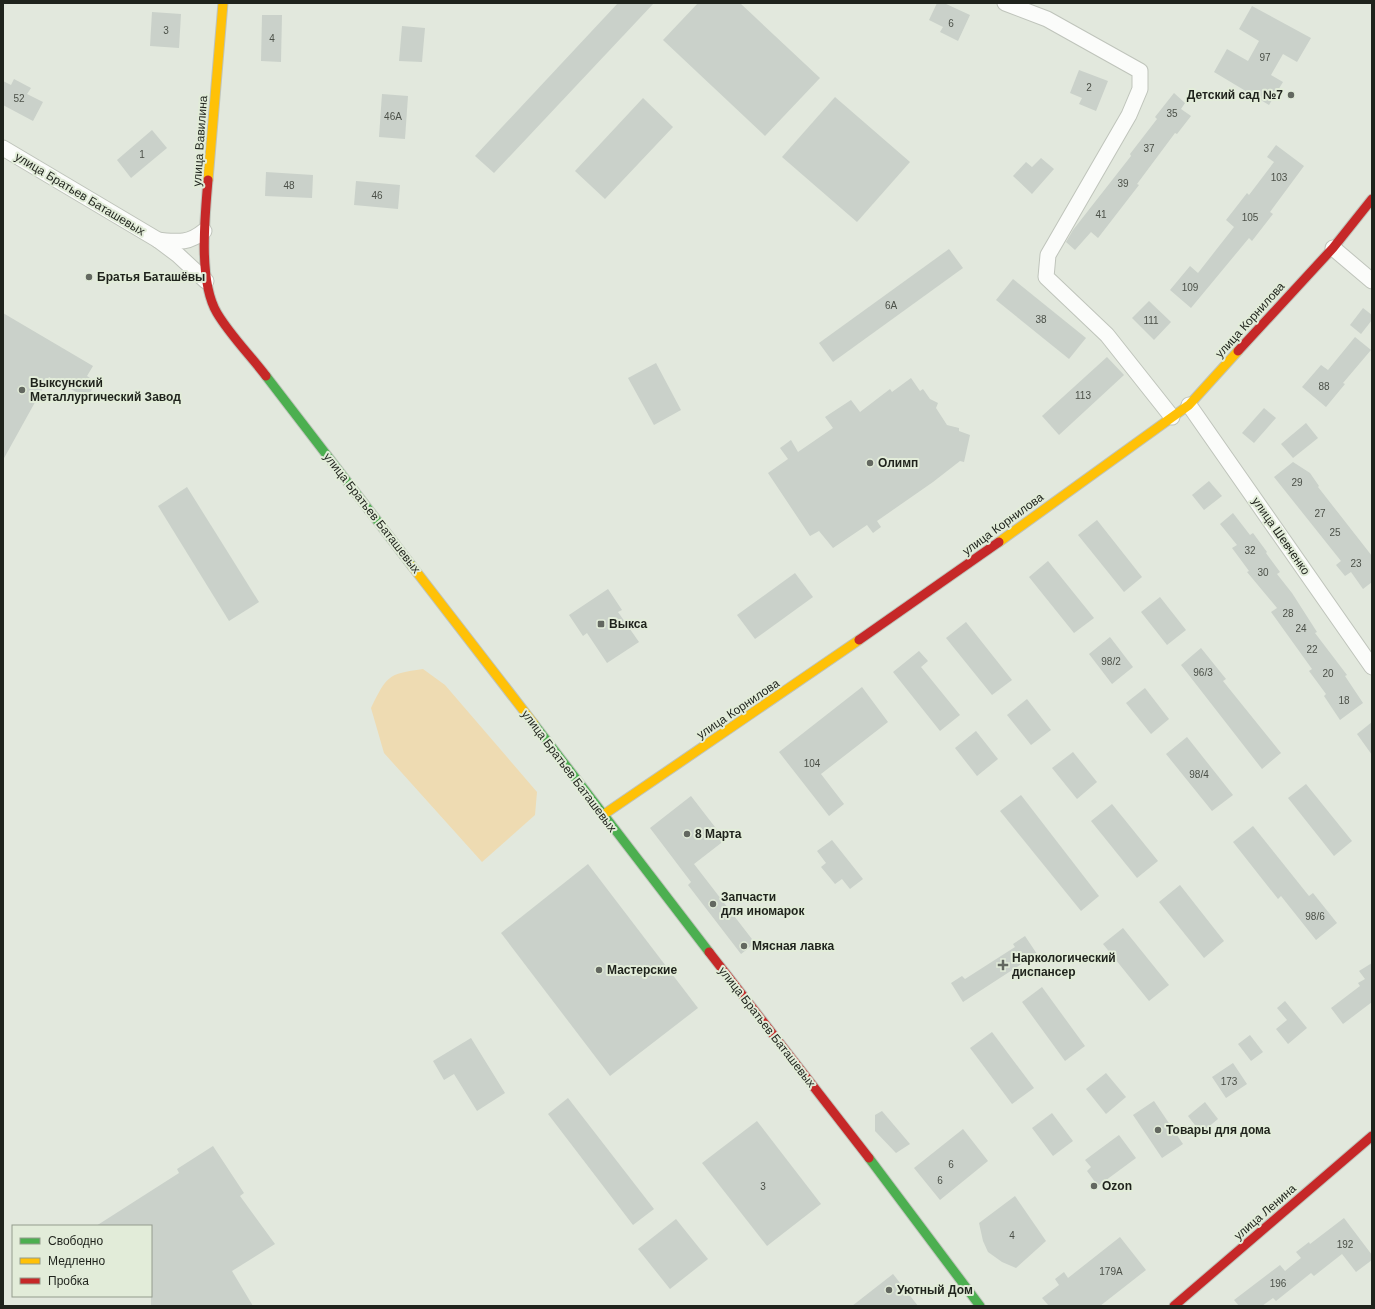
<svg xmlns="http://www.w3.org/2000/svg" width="1375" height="1309" viewBox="0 0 1375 1309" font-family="Helvetica,sans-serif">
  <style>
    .green { fill: #eedbb2 }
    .building { fill: #cad1ca }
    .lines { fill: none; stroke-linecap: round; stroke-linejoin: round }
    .street-casing { stroke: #bfc4bb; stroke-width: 17 }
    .fast-casing { stroke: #bfc4bb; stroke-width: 11 }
    .slow-casing { stroke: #bfc4bb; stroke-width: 11 }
    .jam-casing { stroke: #bfc4bb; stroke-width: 11 }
    .street { stroke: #fbfcfa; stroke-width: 15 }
    .fast { stroke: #4caf50; stroke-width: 9 }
    .slow { stroke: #ffc107; stroke-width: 9 }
    .jam { stroke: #c62828; stroke-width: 9 }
    .poi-dot { fill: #636860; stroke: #e2ecd9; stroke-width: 1.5 }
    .labels { text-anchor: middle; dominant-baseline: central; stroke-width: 4; stroke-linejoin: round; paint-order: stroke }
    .number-label { font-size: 10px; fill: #4b5048 }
    .poi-label { font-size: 12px; font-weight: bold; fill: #1f231c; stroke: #e2ecd9; text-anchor: start }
    .street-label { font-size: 12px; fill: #1f231c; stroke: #e2ecd9 }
  </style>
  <rect width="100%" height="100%" fill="#e2e8dd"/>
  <!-- green -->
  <path class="green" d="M423 669 445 685 537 792 535 815 482 862 384 753 371 708C387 676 387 674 423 669Z"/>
  <!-- building -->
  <g class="building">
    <polygon points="618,3 654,3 494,173 475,156"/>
    <polygon points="698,3 740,3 820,78 765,136 663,40"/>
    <polygon points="937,3 944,3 970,15 958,41 940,32 943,27 929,20"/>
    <polygon points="1252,6 1311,38 1297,62 1283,54 1271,75 1283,82 1269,105 1214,72 1227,49 1248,61 1259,41 1239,29"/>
    <polygon points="152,12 181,14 179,48 150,46"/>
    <polygon points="262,15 282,15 281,62 261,61"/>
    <polygon points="402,26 425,28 422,62 399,61"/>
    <polygon points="1079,70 1108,81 1096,111 1079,104 1082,98 1070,93"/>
    <polygon points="14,79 31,88 27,94 43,102 33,121 3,105 3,81 11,85"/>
    <polygon points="1174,93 1185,103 1181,109 1191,116 1177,134 1175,133 1137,184 1139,185 1098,238 1091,232 1075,250 1066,242 1073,230 1131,156 1130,154 1157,119 1155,117"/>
    <polygon points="382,94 408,96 405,139 379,137"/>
    <polygon points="835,97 910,162 857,222 782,157"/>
    <polygon points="643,98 673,127 605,199 575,171"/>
    <polygon points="152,130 167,148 131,178 117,160"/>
    <polygon points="1276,145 1304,166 1270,212 1273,214 1252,241 1249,238 1191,308 1170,290 1190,266 1198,273 1234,227 1226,220 1247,193 1249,195 1274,162 1267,157"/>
    <polygon points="1041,158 1054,169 1032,194 1013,176 1026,162 1032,167"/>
    <polygon points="266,172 313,175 312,198 265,196"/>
    <polygon points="356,181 400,185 398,209 354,205"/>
    <polygon points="949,249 963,268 833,362 819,343"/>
    <polygon points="1013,279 1086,338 1069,359 996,300"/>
    <polygon points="1149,301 1171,322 1154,340 1132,318"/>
    <polygon points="1363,308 1372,315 1372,320 1361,334 1350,325"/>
    <polygon points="3,313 93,366 87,376 96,382 87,398 49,377 3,460"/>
    <polygon points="1355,337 1371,350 1343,383 1345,384 1326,407 1302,387 1321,365 1328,370"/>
    <polygon points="1107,357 1124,375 1059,435 1042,416"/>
    <polygon points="656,363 681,410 654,425 628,378"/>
    <polygon points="911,378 920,391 923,389 930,399 938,403 936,408 947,425 959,428 959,431 970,435 964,462 960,461 933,482 877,521 881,527 873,533 867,525 833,548 819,531 810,536 768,473 788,459 780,448 791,440 798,452 833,428 825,417 851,400 860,412 890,389 892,392"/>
    <polygon points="1264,408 1276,418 1254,443 1242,433"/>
    <polygon points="1306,423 1318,438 1293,458 1281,444"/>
    <polygon points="1293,462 1310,473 1319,486 1318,487 1372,556 1372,582 1363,589 1351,572 1345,576 1336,565 1341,561 1274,477"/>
    <polygon points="1209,481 1222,496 1204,510 1192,495"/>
    <polygon points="187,487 259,602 229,621 158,506"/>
    <polygon points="1233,513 1250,535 1253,533 1267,552 1266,553 1280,572 1277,574 1292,593 1317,632 1315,633 1347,675 1345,676 1363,703 1340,720 1324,696 1326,694 1309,671 1312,669 1271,612 1277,608 1247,572 1249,571 1232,548 1237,545 1220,524"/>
    <polygon points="1097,520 1142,577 1124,592 1078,535"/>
    <polygon points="1048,561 1094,618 1074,633 1029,577"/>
    <polygon points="795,573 813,597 755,639 737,615"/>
    <polygon points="608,589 622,610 618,612 639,642 607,663 587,633 583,636 569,615"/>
    <polygon points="1160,597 1186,630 1167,645 1141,612"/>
    <polygon points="966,622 1012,680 992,695 946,638"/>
    <polygon points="1110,637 1133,667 1112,684 1089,654"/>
    <polygon points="1201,648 1226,679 1223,681 1281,753 1262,769 1181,665"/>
    <polygon points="919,651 928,661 921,667 960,715 940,731 893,672"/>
    <polygon points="862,687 888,722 821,774 844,804 829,816 779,752"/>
    <polygon points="1145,688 1169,719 1151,734 1126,703"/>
    <polygon points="1027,699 1051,730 1031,745 1007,715"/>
    <polygon points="1372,722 1372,755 1357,734"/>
    <polygon points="976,731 998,759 977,776 955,748"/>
    <polygon points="1187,737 1233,795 1212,811 1166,754"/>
    <polygon points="1073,752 1097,782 1077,799 1052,768"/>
    <polygon points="1306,784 1352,841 1334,856 1288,798"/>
    <polygon points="1021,795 1099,896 1081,911 1000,811"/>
    <polygon points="691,796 725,840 694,864 755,943 741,954 688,885 691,882 650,828"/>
    <polygon points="1112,804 1158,861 1137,878 1091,821"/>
    <polygon points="1253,826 1309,896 1313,893 1337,923 1316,940 1281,896 1278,899 1233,842"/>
    <polygon points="832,840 863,879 850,889 842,879 835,884 821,867 826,863 817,851"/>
    <polygon points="588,864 698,1008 610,1076 501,933"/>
    <polygon points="1180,885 1224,941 1204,958 1159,902"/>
    <polygon points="1123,928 1169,985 1149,1001 1103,944"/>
    <polygon points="1025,936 1037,954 963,1002 951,983 962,976 965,979 1015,947 1013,944"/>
    <polygon points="1372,963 1372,1002 1343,1024 1331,1008 1360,986 1358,983 1365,979 1359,971"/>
    <polygon points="1042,987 1085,1046 1065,1061 1022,1002"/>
    <polygon points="1285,1001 1307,1028 1288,1044 1276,1029 1287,1020 1277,1008"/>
    <polygon points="992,1032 1034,1088 1012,1104 970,1048"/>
    <polygon points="1250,1035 1263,1052 1251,1061 1238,1044"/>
    <polygon points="471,1038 505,1093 477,1111 454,1074 444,1080 433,1061"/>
    <polygon points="1233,1063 1247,1084 1226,1098 1212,1077"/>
    <polygon points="1106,1073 1126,1097 1106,1114 1086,1089"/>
    <polygon points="568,1098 654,1209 633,1225 548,1114"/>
    <polygon points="1154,1101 1183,1144 1162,1158 1133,1115"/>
    <polygon points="1205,1102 1218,1119 1201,1133 1188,1116"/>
    <polygon points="882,1111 910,1144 896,1153 875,1131 875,1115"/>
    <polygon points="1052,1113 1073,1141 1053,1156 1032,1128"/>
    <polygon points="757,1121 821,1204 767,1246 702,1163"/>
    <polygon points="963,1129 988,1161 940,1200 914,1168"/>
    <polygon points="1119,1135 1136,1158 1098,1186 1087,1171 1091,1167 1085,1160"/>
    <polygon points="213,1146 244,1193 240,1196 275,1244 232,1271 253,1306 151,1306 151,1226 96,1226 179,1173 177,1169"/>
    <polygon points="1015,1196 1046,1241 1016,1268 1002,1262 988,1252 983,1241 979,1223"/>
    <polygon points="1344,1218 1372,1255 1372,1260 1356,1272 1342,1254 1314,1276 1311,1273 1276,1301 1273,1298 1262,1306 1239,1306 1234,1300 1280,1265 1285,1271 1301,1258 1296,1252 1309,1242 1310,1244"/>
    <polygon points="676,1219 708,1259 670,1289 638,1249"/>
    <polygon points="1120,1237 1146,1270 1100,1306 1049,1306 1042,1298 1059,1285 1055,1279 1064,1272 1068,1278"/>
    <polygon points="893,1274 918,1306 852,1306"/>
  </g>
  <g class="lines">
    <defs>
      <g id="street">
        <polyline points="1005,3 1047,19 1140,71 1140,89 1129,115 1048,255 1046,277 1107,335 1172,417"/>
        <polyline points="3,148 158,240 178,255 206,281"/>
        <path d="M158 240C178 242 188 244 204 231"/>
        <polyline points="1333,248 1372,281"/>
        <polyline points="1189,405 1372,667"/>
      </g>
      <g id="fast">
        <polyline points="266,376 412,566"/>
        <polyline points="534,724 709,952"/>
        <polyline points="869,1158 980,1306"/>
      </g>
      <g id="slow">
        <polyline points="208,180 223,3"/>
        <polyline points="999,542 1189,405 1238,351"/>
        <polyline points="412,566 534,724"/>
        <polyline points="603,815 859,640"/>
      </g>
      <g id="jam">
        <path d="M208 180C205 216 198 281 217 313 230 335 250 355 266 376"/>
        <polyline points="1238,351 1333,248 1372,199"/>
        <polyline points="859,640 999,542"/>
        <polyline points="709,952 869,1158"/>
        <polyline points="1174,1306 1372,1136"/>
      </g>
    </defs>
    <!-- street casing -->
    <use href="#street" class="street-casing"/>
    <!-- fast casing -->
    <use href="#fast" class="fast-casing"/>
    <!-- slow casing -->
    <use href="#slow" class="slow-casing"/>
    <!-- jam casing -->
    <use href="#jam" class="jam-casing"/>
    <!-- street -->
    <use href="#street" class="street"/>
    <!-- fast -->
    <use href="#fast" class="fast"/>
    <!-- slow -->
    <use href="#slow" class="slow"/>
    <!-- jam -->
    <use href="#jam" class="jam"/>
  </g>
  <!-- markers -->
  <g class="poi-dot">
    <circle cx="1291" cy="95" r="4"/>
    <circle cx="89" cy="277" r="4"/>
    <circle cx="22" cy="390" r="4"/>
    <circle cx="870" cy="463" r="4"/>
    <rect x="597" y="620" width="8" height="8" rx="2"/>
    <circle cx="687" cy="834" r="4"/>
    <circle cx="713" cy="904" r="4"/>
    <circle cx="744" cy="946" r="4"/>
    <path d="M1001 959h4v4h4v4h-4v4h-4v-4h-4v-4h4z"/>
    <circle cx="599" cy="970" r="4"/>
    <circle cx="1158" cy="1130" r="4"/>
    <circle cx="1094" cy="1186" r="4"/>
    <circle cx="889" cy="1290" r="4"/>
  </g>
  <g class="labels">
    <!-- number labels -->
    <g class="number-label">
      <text x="951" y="23">6</text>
      <text x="166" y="30">3</text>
      <text x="272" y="38">4</text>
      <text x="1265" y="57">97</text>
      <text x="1089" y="87">2</text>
      <text x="19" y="98">52</text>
      <text x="1172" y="113">35</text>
      <text x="393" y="116">46А</text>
      <text x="1149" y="148">37</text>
      <text x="142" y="154">1</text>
      <text x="1279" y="177">103</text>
      <text x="1123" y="183">39</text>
      <text x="289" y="185">48</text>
      <text x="377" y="195">46</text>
      <text x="1101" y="214">41</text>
      <text x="1250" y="217">105</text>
      <text x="1190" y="287">109</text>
      <text x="891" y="305">6А</text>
      <text x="1041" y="319">38</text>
      <text x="1151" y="320">111</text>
      <text x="1324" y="386">88</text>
      <text x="1083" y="395">113</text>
      <text x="1297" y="482">29</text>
      <text x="1320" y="513">27</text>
      <text x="1335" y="532">25</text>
      <text x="1250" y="550">32</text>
      <text x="1356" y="563">23</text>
      <text x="1263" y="572">30</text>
      <text x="1288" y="613">28</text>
      <text x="1301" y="628">24</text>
      <text x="1312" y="649">22</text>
      <text x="1111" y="661">98/2</text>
      <text x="1203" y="672">96/3</text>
      <text x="1328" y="673">20</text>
      <text x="1344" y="700">18</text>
      <text x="812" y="763">104</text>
      <text x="1199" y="774">98/4</text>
      <text x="1315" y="916">98/6</text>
      <text x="1229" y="1081">173</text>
      <text x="951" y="1164">6</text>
      <text x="940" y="1180">6</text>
      <text x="763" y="1186">3</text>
      <text x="1012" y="1235">4</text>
      <text x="1345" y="1244">192</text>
      <text x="1111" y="1271">179А</text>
      <text x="1278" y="1283">196</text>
    </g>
    <!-- poi labels -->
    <g class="poi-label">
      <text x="1283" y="95" text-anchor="end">Детский сад №7</text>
      <text x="97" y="277">Братья Баташёвы</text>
      <text x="30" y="383">Выксунский<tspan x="30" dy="14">Металлургический Завод</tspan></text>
      <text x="878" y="463">Олимп</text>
      <text x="609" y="624">Выкса</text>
      <text x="695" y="834">8 Марта</text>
      <text x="721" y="897">Запчасти<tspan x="721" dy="14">для иномарок</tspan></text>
      <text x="752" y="946">Мясная лавка</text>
      <text x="1012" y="958">Наркологический<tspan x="1012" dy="14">диспансер</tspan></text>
      <text x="607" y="970">Мастерские</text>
      <text x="1166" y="1130">Товары для дома</text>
      <text x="1102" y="1186">Ozon</text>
      <text x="897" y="1290">Уютный Дом</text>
    </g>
    <!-- street labels -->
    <g class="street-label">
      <text transform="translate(200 141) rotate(-86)">улица Вавилина</text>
      <text transform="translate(80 194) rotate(31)">улица Братьев Баташевых</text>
      <text transform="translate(1250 320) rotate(-48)">улица Корнилова</text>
      <text transform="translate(372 513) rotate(52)">улица Братьев Баташевых</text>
      <text transform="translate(1003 524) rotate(-36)">улица Корнилова</text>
      <text transform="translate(1281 536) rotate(55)">улица Шевченко</text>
      <text transform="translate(738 709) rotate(-34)">улица Корнилова</text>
      <text transform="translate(569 771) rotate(53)">улица Братьев Баташевых</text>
      <text transform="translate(767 1027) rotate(52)">улица Братьев Баташевых</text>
      <text transform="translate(1265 1212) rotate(-41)">улица Ленина</text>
    </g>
  </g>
  <!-- border -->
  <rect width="1375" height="1309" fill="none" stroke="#1f231c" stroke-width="8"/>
  <!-- legend -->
  <rect x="12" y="1225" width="140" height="72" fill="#e2ecd9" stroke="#949c8d"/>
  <rect x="20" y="1238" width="20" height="6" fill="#4caf50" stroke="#949c8d"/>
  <text x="48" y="1245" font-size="12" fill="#1f231c">Свободно</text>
  <rect x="20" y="1258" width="20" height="6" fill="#ffc107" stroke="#949c8d"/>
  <text x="48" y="1265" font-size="12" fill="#1f231c">Медленно</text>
  <rect x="20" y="1278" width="20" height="6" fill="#c62828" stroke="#949c8d"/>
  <text x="48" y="1285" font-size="12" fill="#1f231c">Пробка</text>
</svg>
